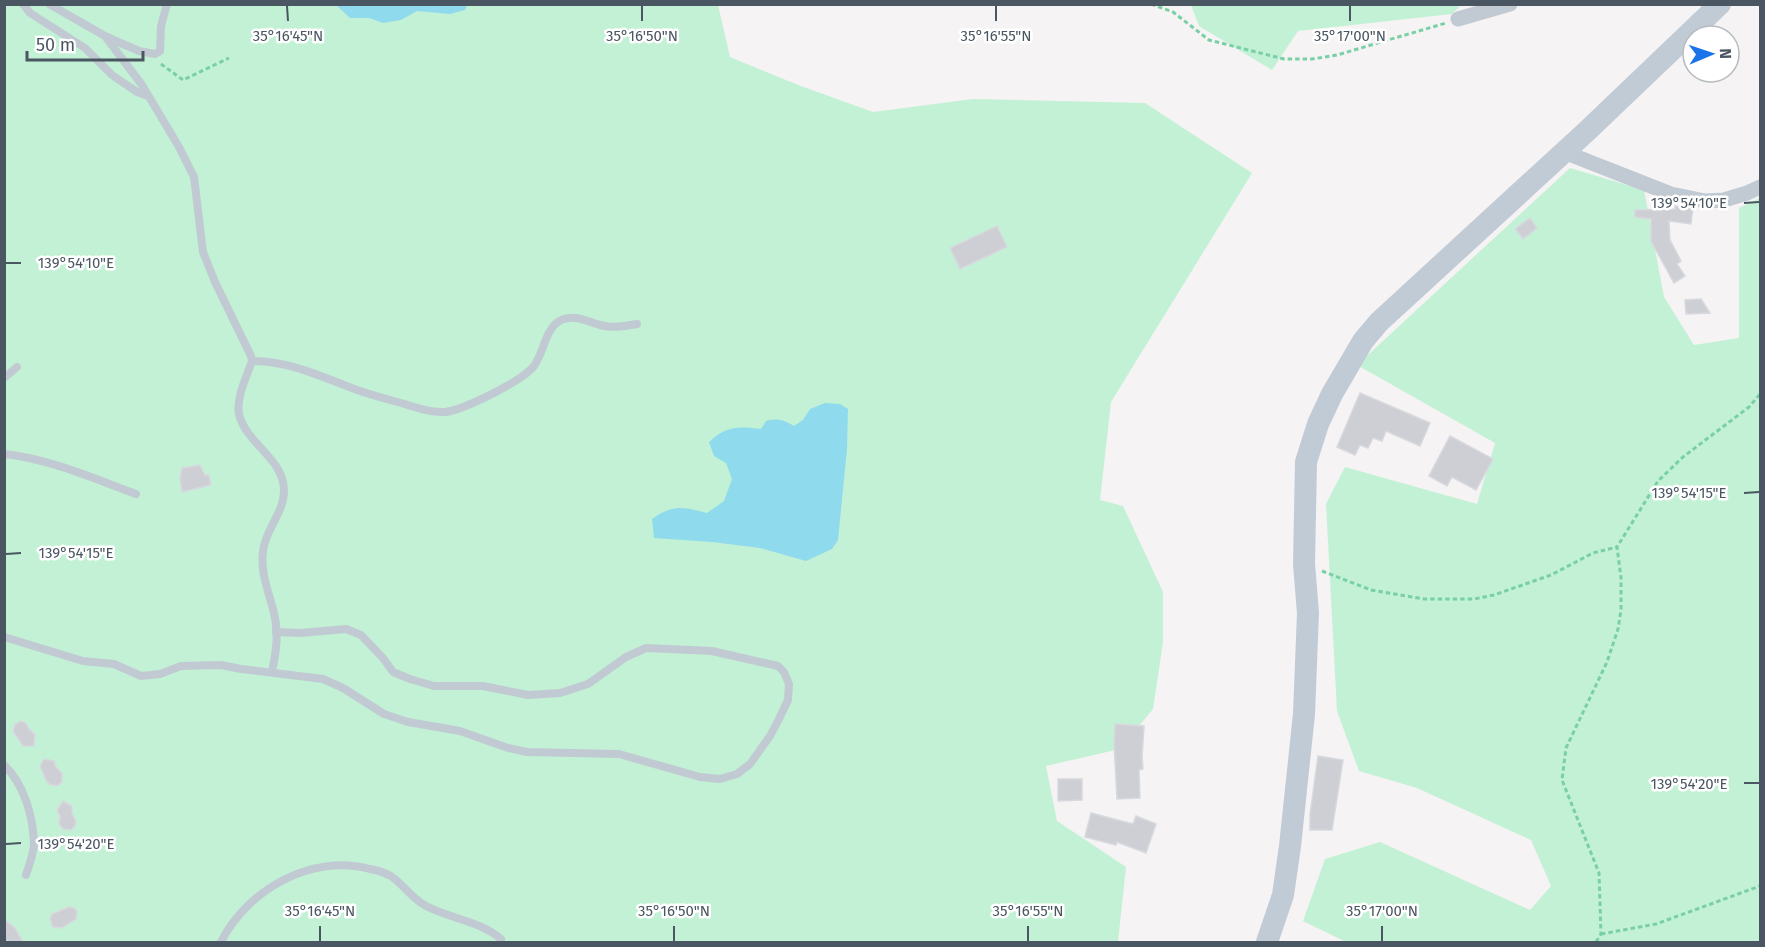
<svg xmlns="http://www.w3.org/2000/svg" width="1765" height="947" viewBox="0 0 1765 947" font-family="'Fira Sans',sans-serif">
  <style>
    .green { fill: #c3f1d5 }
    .water { fill: #90daee }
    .building { fill: #cdcfd5; stroke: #d7d9de; stroke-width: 1.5 }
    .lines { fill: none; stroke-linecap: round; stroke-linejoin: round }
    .path { stroke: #7ad0a6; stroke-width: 3; stroke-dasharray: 4.5 3; stroke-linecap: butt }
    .lane { stroke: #c1cad2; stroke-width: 8 }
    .street { stroke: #c1cad2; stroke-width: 15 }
    .secondary { stroke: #c1cbd6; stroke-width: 22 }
    .ticks { fill: none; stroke: #4a5661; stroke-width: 2 }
    .ticks-label { font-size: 15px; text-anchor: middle; fill: #4a5661; stroke: #fff; stroke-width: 5; stroke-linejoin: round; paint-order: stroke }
  </style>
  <rect width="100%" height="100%" fill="#f5f3f3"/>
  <!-- green -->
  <g class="green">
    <polygon points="5,5 718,5 730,57 798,85 873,112 973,99 1145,103 1252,173 1111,402 1100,500 1123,506 1163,592 1163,642 1153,709 1120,749 1046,766 1057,821 1126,867 1118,942 5,942"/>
    <polygon points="1459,5 1459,7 1452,14 1298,31 1272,70 1199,26 1191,5"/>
    <polygon points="1570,168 1644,190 1664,297 1694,345 1739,338 1739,208 1760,198 1760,942 1346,942 1303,921 1325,859 1380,842 1530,910 1551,886 1531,840 1417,788 1359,771 1337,711 1326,504 1345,467 1477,504 1495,443 1357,365"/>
  </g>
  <!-- water -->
  <g class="water">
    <polygon points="336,5 467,5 465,10 450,14 417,11 401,20 383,23 369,18 350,18"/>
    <path d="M825 403 840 404 848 409 847 449 838 540 832 549 806 561 760 548 712 542 654 538 652 519C673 504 684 507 707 513L724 501 732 479 726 463 714 456 709 442C726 426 738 426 761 429L766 421C778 418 784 420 794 426L803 420 810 409Z"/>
  </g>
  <!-- building -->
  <g class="building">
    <polygon points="1675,206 1693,208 1691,224 1669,221 1670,240 1681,261 1677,264 1685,276 1674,283 1651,241 1651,219 1635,217 1635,210 1675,209"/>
    <polygon points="1530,218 1537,228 1523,239 1515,229"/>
    <polygon points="997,226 1007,247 960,269 950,248"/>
    <polygon points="1701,299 1710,313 1686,314 1685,300"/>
    <polygon points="1360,393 1430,423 1420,446 1386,431 1382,441 1373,438 1368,448 1360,445 1355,455 1337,447"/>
    <polygon points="1450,436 1493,459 1476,490 1452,477 1447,486 1429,476"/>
    <polygon points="200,465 205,475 209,475 211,485 182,492 180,478 182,468"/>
    <polygon points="21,721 26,723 29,729 35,734 34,746 23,746 13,731 15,724"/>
    <polygon points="1115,724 1144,726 1142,757 1143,769 1139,770 1140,798 1117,799 1114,744"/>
    <polygon points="1318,756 1343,760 1332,830 1310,830 1310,815"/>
    <polygon points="44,759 54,761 56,767 62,773 62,782 58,786 49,784 46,780 40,766"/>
    <polygon points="1058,779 1082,779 1082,800 1058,801"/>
    <polygon points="63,801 72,806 72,813 76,821 75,826 71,830 63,829 59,824 60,816 57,810"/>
    <polygon points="1091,813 1133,824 1136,816 1156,824 1146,853 1117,842 1116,845 1085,837"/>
    <polygon points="69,907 74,908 77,911 76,919 62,928 53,927 50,919 52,914"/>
    <polygon points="4,919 15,928 23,942 4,942"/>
  </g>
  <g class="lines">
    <!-- path -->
    <g class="path">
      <polyline points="1151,4 1173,12 1209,40 1284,59 1312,59 1337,55 1446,23"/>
      <polyline points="161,64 183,80 229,58"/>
      <polyline points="1322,571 1371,590 1424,599 1474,599 1494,595 1551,575 1593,553 1617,547"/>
      <polyline points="1601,934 1656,924 1760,886"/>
      <polyline points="1596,942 1601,934 1599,873 1562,780 1566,748 1607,662 1618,629 1621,610 1621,578 1617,547 1658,481 1683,457 1749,407 1760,394"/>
    </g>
    <!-- lane -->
    <g class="lane">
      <polyline points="23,4 30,13 85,48 112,75 137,92 148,96"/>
      <path d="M49 4 105 36 142 85 179 147 194 177 203 252 215 282 251 356 252 361C247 376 236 397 239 414 246 444 284 458 284 491 284 513 265 530 263 551 260 573 269 592 274 613 279 633 276 653 272 672"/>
      <polyline points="107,37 139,51 155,54 160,51 161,26 167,4"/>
      <path d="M252 361C290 361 322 377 357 390 372 395 386 399 401 403 415 407 430 413 445 412 464 410 522 381 534 366 544 353 545 328 561 320 576 313 591 324 605 326 616 328 626 326 637 324"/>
      <polyline points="4,378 17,367"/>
      <path d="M4 454C50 459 93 478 136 494"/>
      <polyline points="4,637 83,661 114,664 141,676 160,674 181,666 221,665 241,669 323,679 343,688 384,714 408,722 460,731 508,748 527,752 619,754 700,777 720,779 737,774 750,764 770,736 779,719 788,700 789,684 784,672 778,666 712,651 646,648 626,657 588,684 560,693 528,695 483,686 434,686 410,679 393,672 383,658 361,635 346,629 300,633 276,632"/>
      <path d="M4 765C24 784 33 816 34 843 34 853 29 865 26 875"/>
      <path d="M221 942C247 890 312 853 370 869 377 870 385 873 391 876 404 885 411 898 426 906 451 919 480 921 501 939"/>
    </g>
    <!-- street -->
    <g class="street">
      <polyline points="1458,19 1510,4"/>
      <polyline points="1564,152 1671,194 1705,201 1724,200 1747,193 1760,187"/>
    </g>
    <!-- secondary -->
    <polyline class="secondary" points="1267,942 1283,895 1290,846 1304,714 1308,613 1304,564 1306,462 1318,424 1332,394 1363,341 1379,322 1587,131 1720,4"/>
  </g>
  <!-- ticks -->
  <path class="ticks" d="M287 6 288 21M642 6V21M996 6V21M1350 6V21M1744 203 1759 202M6 263H21M1744 493 1759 492M6 554 21 553M1744 783H1759M6 844 21 843M320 926V941M674 926V941M1028 926V941M1382 926V941"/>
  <g class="ticks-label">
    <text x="288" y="41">35°16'45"N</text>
    <text x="642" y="41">35°16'50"N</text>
    <text x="996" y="41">35°16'55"N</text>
    <text x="1350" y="41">35°17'00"N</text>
    <text x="1689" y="208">139°54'10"E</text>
    <text x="76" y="268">139°54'10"E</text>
    <text x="1689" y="498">139°54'15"E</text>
    <text x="76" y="558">139°54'15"E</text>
    <text x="1689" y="789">139°54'20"E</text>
    <text x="76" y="849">139°54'20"E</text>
    <text x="320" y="916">35°16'45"N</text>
    <text x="674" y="916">35°16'50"N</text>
    <text x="1028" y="916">35°16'55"N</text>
    <text x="1382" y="916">35°17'00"N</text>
  </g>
  <!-- border -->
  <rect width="1765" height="947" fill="none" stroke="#4a5661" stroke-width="12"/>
  <!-- north arrow -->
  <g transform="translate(1711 54) rotate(88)"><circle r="28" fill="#ffffff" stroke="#b7bbc0" stroke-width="1.5"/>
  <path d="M0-4.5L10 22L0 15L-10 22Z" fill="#1a73e8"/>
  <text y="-9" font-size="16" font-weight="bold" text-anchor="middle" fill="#4a5661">N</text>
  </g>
  <!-- scale -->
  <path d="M27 51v9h116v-9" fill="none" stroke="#4a5661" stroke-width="3"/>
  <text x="36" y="51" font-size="18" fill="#4a5661" stroke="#ffffff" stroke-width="4.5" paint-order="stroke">50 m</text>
</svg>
